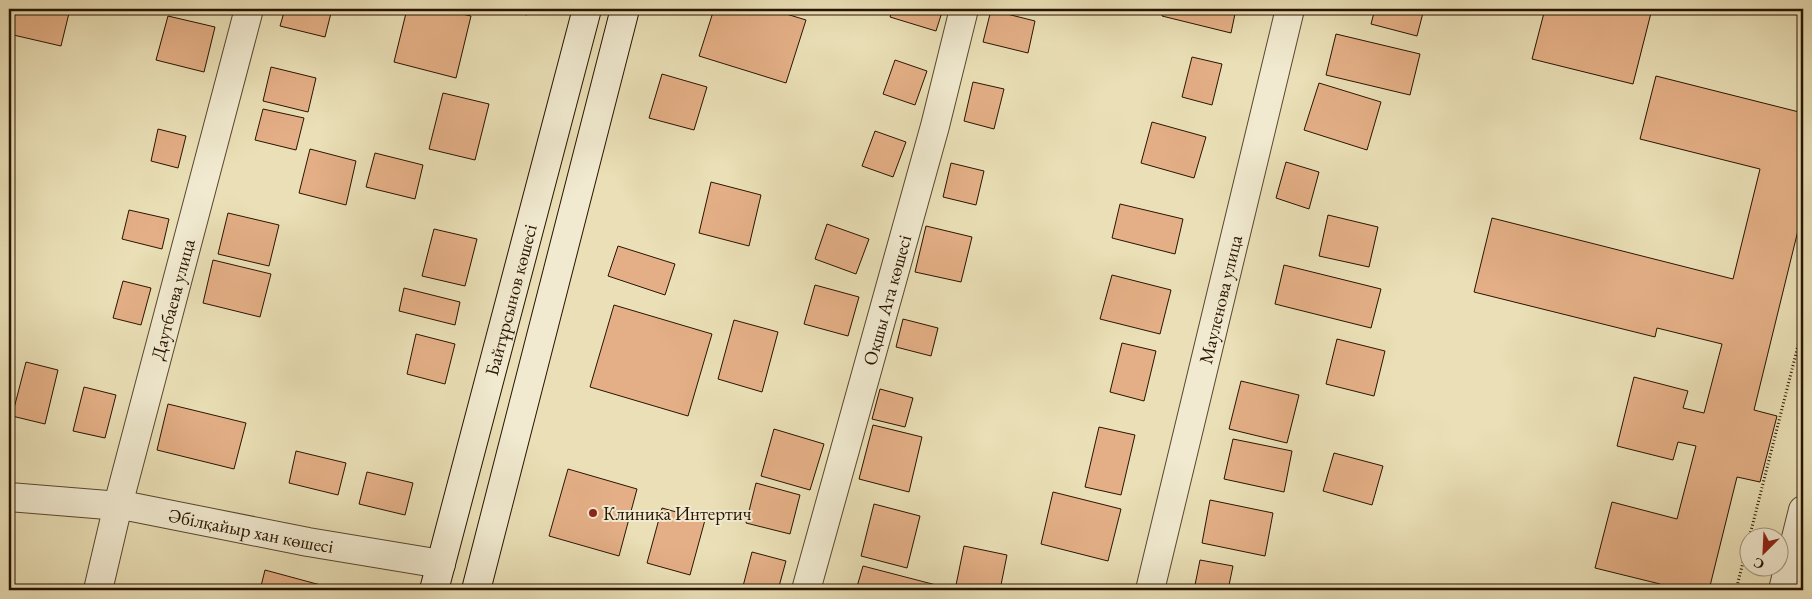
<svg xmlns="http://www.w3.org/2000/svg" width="1812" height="599" viewBox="0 0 1812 599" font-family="'EB Garamond',serif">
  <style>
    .building { fill: #e4af86; stroke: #281400 }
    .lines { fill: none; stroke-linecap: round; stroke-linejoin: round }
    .street-casing { stroke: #58472e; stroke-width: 30 }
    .secondary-casing { stroke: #281400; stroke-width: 30 }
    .path { stroke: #281400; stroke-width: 3; stroke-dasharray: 1 2.5; stroke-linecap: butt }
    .street { stroke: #f1ead0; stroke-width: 28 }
    .secondary { stroke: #f1ead0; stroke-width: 28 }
    .poi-dot { fill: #8f2418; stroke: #f1ead0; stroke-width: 2 }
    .labels { text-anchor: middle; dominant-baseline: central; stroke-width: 4; stroke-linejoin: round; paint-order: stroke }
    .street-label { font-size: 19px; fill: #281400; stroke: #f1ead0 }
    .poi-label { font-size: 19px; fill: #281400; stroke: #f1ead0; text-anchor: start }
  </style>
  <rect width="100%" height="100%" fill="#eadfb6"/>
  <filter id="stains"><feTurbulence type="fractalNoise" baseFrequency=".004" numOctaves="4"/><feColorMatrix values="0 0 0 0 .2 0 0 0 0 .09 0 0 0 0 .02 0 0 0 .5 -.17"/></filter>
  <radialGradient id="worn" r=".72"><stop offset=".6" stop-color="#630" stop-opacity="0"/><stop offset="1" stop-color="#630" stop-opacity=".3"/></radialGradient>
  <!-- building -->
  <g class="building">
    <polygon points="15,9 70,9 61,46 9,34"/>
    <polygon points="285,9 332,9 325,37 280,26"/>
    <polygon points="407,9 440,9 471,16 456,78 394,62"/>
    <polygon points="503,9 529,9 527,15"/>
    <polygon points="714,9 770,9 806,20 786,83 699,56"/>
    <polygon points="893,9 943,9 936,31 890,17"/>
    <polygon points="1163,9 1236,9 1231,33 1162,16"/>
    <polygon points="1375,9 1424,9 1417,36 1371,24"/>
    <polygon points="1545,9 1652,9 1633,84 1532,59"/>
    <polygon points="991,10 1035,21 1028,53 983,42"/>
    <polygon points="168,16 215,27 204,72 156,60"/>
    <polygon points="1336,34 1420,54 1410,95 1326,75"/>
    <polygon points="1192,57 1222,64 1212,105 1182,97"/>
    <polygon points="895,60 927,71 915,105 883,94"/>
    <polygon points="271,67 316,78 308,112 263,101"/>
    <polygon points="662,74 707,87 694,130 649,118"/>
    <polygon points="1656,76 1803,113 1803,210 1754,410 1777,416 1760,482 1737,477 1709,590 1658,590 1660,584 1595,568 1612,502 1677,519 1696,446 1678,442 1673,460 1617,446 1634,377 1688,391 1683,408 1704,413 1722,344 1657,328 1655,337 1474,292 1492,218 1733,279 1760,169 1640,139"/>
    <polygon points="973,82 1004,89 994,129 964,121"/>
    <polygon points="1319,83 1381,102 1367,150 1304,130"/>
    <polygon points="443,93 489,104 475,160 429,149"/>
    <polygon points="263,109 304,118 296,150 255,140"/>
    <polygon points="1152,122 1206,137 1194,178 1141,163"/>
    <polygon points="158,129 186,136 178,168 151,161"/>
    <polygon points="875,131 906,142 893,177 862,166"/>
    <polygon points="310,149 356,161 346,205 299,193"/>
    <polygon points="375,153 423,165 415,199 366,187"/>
    <polygon points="1286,162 1319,172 1309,209 1276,198"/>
    <polygon points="951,163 984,171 976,205 943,197"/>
    <polygon points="711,182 761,195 749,246 699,233"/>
    <polygon points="1120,204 1183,219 1175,254 1112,238"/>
    <polygon points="129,210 169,219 162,249 122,239"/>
    <polygon points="228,213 279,225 269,266 218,254"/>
    <polygon points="1328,215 1378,227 1369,267 1319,256"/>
    <polygon points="827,224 869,239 856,274 815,259"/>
    <polygon points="926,226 972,237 961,282 915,272"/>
    <polygon points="434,229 477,239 465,286 422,276"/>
    <polygon points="618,246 675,264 665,295 608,276"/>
    <polygon points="213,260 271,274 260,317 203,303"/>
    <polygon points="1284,265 1381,289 1371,328 1275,304"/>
    <polygon points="1112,275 1171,290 1160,334 1100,319"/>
    <polygon points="123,281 151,288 141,325 113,318"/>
    <polygon points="815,285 859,297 848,336 804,324"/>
    <polygon points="404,288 460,302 455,325 399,311"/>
    <polygon points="614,305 712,334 688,416 590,387"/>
    <polygon points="903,319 938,328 931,356 896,347"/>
    <polygon points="734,320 778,332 762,392 718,379"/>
    <polygon points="416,334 455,344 445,384 407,374"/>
    <polygon points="1337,339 1385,351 1374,396 1326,384"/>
    <polygon points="9,343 14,345 9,365"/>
    <polygon points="1122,343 1156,351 1144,401 1110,392"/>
    <polygon points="26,362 58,370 45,424 12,416"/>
    <polygon points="1241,381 1299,395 1287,443 1229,429"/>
    <polygon points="84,387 116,395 105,438 73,431"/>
    <polygon points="880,389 913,398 905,427 872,419"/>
    <polygon points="168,404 246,423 234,469 157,450"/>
    <polygon points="873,425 922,437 909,492 859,479"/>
    <polygon points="1099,427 1135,435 1121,495 1085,487"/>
    <polygon points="774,429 824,444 810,490 761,476"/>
    <polygon points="1233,439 1292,451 1284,492 1224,479"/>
    <polygon points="296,451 346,463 338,495 289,483"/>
    <polygon points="1334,453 1383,466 1372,505 1323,491"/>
    <polygon points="568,469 637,489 619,556 549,536"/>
    <polygon points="367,472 413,483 405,515 359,504"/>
    <polygon points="756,483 800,495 790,534 746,523"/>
    <polygon points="1053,492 1121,509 1108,561 1041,544"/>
    <polygon points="1210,500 1273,513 1265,556 1202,543"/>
    <polygon points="874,504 920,516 907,568 861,556"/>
    <polygon points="662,508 705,520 690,575 647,563"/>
    <polygon points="964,546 1007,555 1000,590 955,590"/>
    <polygon points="752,552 786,561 778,590 742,590"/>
    <polygon points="1200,560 1233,566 1228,590 1194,590"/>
    <polygon points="863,566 940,586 939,590 856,590"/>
    <polygon points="265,570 339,590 260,590"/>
  </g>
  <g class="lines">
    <defs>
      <g id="street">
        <path id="s1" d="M9 497 132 507 308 542 441 564"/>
        <path id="s2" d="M98 590 118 505 249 9"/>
        <path id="s3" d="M806 590 935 126 964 9"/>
        <path id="s4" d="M1150 590 1290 9"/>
        <polyline points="1783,590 1803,510"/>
      </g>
      <g id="secondary">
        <path id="s5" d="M434 590 587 9"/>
        <polyline points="476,590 625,9"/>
      </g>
    </defs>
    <!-- street casing -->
    <use href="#street" class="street-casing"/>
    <!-- secondary casing -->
    <use href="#secondary" class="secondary-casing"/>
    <!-- path -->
    <polyline class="path" points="1736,590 1803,326"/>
    <!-- street -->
    <use href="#street" class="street"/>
    <!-- secondary -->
    <use href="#secondary" class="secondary"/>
  </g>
  <!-- markers -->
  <circle class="poi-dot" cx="593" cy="513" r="5"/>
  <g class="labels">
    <!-- street labels -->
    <g class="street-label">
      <text stroke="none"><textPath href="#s2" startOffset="300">Даутбаева улица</textPath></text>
      <text stroke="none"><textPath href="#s5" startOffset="300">Байтұрсынов көшесі</textPath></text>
      <text stroke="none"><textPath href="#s3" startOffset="301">Оқшы Ата көшесі</textPath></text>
      <text stroke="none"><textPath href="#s4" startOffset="299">Мауленова улица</textPath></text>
      <text stroke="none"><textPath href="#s1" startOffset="245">Әбілқайыр хан көшесі</textPath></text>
    </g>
    <!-- poi labels -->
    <g class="poi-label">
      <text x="603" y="513">Клиника Интертич</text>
    </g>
  </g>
  <!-- margin -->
  <rect width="1812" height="599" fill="none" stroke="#eadfb6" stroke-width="30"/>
  <rect x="10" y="10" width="1792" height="579" fill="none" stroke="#281400" stroke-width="2.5"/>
  <rect x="15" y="15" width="1782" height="569" fill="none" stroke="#281400"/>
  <!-- north arrow -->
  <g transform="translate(1764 552) rotate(204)"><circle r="24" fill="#f1ead0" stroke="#a1947d"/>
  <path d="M0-4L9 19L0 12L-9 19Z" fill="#8f2418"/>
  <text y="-8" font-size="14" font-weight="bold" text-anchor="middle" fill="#281400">С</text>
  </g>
  <rect width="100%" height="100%" filter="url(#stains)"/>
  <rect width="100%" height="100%" fill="url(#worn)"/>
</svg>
